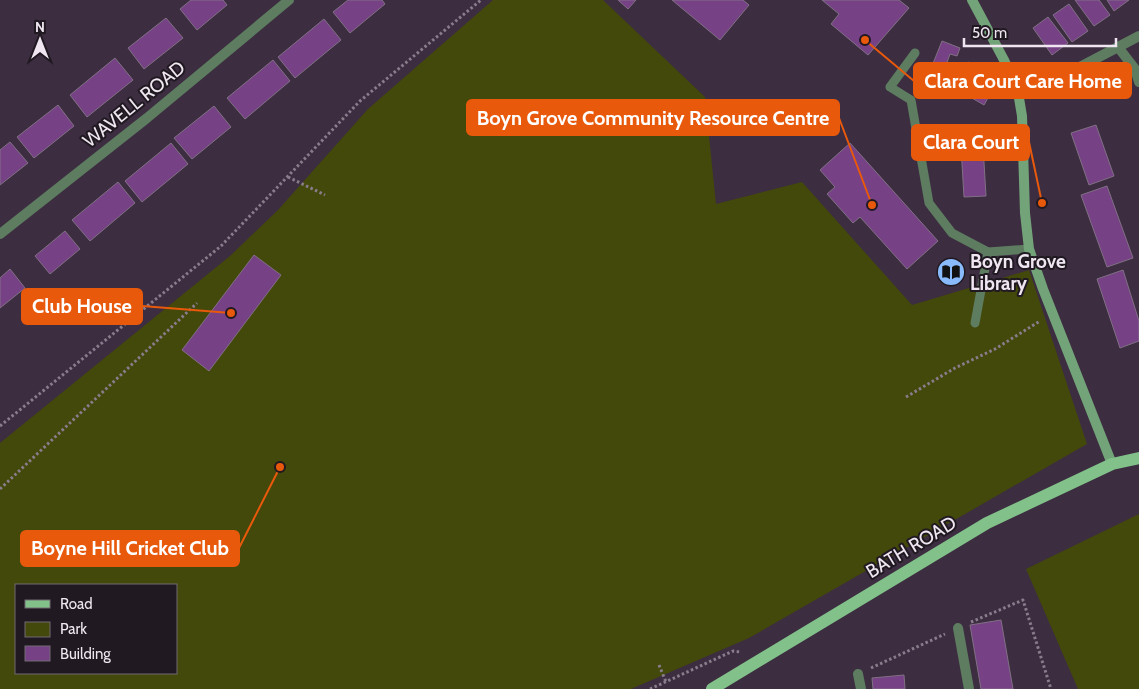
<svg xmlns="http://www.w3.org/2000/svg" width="1139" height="689" viewBox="0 0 1139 689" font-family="Cabin,sans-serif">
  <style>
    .green { fill: #43480b; fill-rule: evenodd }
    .building { fill: #774186; stroke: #807084 }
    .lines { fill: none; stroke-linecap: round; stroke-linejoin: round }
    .path { stroke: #897d8c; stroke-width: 3; stroke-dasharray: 2.5 2.5; stroke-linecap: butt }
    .lane { stroke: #5d7c60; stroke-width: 9 }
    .street { stroke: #5d7c60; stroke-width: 10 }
    .secondary { stroke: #73a378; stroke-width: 10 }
    .primary { stroke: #82c28a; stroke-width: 12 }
    .labels { text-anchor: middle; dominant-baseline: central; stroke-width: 4; stroke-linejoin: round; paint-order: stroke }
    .street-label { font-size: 19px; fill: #efe6f1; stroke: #201921 }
    .poi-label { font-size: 19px; font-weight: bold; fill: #efe6f1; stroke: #201921; text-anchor: start }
    .leader { fill: none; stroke: #e8590c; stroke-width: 2 }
    .callout-dot { fill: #e8590c; stroke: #201921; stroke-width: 2 }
    .callout { fill: #e8590c; stroke: #e8590c; stroke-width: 2 }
    .callout-label { font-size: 20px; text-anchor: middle; font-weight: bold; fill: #fff }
  </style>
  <rect width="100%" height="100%" fill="#3c2e40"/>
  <!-- green -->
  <g class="green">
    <path d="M493 0H603L705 97 716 204 802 182 912 305 1029 270 1087 444 749 638 631 689H0V443L230 256 278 210 368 109ZM16 585H176V673H16Z"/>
    <polygon points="1139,514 1139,689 1078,689 1026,569"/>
  </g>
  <!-- building -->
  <g class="building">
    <polygon points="191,0 223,0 227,5 197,30 180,9"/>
    <polygon points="348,0 382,0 385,4 350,33 333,12"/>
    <polygon points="618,0 636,0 628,9"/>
    <polygon points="672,0 743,0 749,5 720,40"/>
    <polygon points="822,0 899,0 909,8 868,55 831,24 839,14"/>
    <polygon points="1075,0 1099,0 1110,15 1094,26"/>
    <polygon points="1107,0 1129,0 1114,11"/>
    <polygon points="1069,4 1088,31 1072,42 1053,15"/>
    <polygon points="1048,17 1068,43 1052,55 1033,28"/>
    <polygon points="166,18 183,38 144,69 128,48"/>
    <polygon points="324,19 341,40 295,78 278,57"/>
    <polygon points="942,41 960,48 957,56 950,54 944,71 932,66"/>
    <polygon points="115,58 133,80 87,117 70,95"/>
    <polygon points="273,60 290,81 245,119 227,98"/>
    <polygon points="968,62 998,80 984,105 953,87"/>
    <polygon points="58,105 74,126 34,158 17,137"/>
    <polygon points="214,106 231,127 192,159 174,138"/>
    <polygon points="1096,125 1114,176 1089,185 1071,133"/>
    <polygon points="10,142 28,163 0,185 0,150"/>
    <polygon points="171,143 188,164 142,202 125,181"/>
    <polygon points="850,143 938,241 907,269 860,217 853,223 827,194 835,187 820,170"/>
    <polygon points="983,146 986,196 964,197 961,147"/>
    <polygon points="118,182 135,203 90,241 72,220"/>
    <polygon points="1107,186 1133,258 1107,267 1081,195"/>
    <polygon points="65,231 80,249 50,274 35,256"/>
    <polygon points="254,255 281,275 209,371 182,350"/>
    <polygon points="10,269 25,288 0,308 0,278"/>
    <polygon points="1123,270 1139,321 1139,341 1120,348 1097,279"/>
    <polygon points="1001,620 1013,689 981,689 970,625"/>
    <polygon points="904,675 905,689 873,689 872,678"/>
  </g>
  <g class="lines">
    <!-- path -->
    <g class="path">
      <polyline points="288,177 325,195"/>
      <polyline points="906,397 955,368 995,349 1040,321"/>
      <polyline points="0,426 221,246 360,101 481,0"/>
      <polyline points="0,489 197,303"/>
      <polyline points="971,622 1023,600 1051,689"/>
      <polyline points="659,665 666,682"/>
      <polyline points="871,668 945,634"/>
      <polyline points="650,689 733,651 740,652"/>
    </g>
    <!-- lane -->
    <g class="lane">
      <polyline points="915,53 890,87 911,100 929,203 952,233 988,252 1029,249"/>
      <polyline points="975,323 988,252"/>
    </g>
    <!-- street -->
    <g class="street">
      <polyline points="1118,47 1135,69 1139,82"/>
      <polyline points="1018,92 1057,79 1139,36"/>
      <polyline points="0,234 147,118 289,0"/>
      <polyline points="958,628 969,689"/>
      <polyline points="858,674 861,689"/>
    </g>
    <!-- secondary -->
    <polyline class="secondary" points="972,0 1004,60 1018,92 1022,116 1025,213 1029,249 1043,289 1112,464"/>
    <!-- primary -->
    <polyline class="primary" points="712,689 987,523 1112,464 1139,458"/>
  </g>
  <!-- icons -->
  <defs>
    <symbol id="library-disc" viewBox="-11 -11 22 22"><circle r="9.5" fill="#89bafc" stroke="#201921"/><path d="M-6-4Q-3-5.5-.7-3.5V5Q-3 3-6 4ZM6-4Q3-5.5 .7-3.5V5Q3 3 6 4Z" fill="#111"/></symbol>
  </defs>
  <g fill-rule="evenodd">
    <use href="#library-disc" x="935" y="256" width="32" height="32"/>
  </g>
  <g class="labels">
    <!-- street labels -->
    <g class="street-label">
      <text transform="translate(134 104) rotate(-39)">WAVELL ROAD</text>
      <text transform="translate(911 547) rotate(-31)">BATH ROAD</text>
    </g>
    <!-- poi labels -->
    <g class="poi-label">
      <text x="970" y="261">Boyn Grove<tspan x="970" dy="22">Library</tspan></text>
    </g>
  </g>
  <!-- callouts -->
  <path class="leader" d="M865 40L914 81M872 205L839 118M1042 203L1029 142M231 313L142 306M280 467L239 548"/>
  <g class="callout-dot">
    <circle cx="865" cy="40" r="5"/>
    <circle cx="872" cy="205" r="5"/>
    <circle cx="1042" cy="203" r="5"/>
    <circle cx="231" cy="313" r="5"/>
    <circle cx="280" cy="467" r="5"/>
  </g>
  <g class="callout">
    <rect x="914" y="63" width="217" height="35" rx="5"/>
    <rect x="467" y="100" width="372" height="35" rx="5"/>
    <rect x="912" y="125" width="117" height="35" rx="5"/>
    <rect x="22" y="289" width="120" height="35" rx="5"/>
    <rect x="21" y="531" width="218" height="35" rx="5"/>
  </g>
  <g class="callout-label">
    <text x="1023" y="88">Clara Court Care Home</text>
    <text x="653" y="125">Boyn Grove Community Resource Centre</text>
    <text x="971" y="149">Clara Court</text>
    <text x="82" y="313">Club House</text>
    <text x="130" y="555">Boyne Hill Cricket Club</text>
  </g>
  <!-- legend -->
  <rect x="15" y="584" width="162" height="90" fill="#201921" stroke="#736b74"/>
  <rect x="25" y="600" width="25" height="8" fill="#82c28a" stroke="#736b74"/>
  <text x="60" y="609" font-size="15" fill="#efe6f1">Road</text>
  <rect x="25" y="622" width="25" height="15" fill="#43480b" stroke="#736b74"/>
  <text x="60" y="634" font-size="15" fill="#efe6f1">Park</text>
  <rect x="25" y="646" width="25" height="15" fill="#774186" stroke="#736b74"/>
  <text x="60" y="659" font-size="15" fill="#efe6f1">Building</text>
  <!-- north arrow -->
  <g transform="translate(40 40)" stroke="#201921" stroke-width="4" paint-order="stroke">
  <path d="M0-4L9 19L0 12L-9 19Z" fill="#efe6f1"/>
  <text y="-8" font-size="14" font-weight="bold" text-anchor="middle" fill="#efe6f1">N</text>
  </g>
  <!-- scale -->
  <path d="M964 38v8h152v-8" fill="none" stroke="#efe6f1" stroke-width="2.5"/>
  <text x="972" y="38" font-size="15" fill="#efe6f1" stroke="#201921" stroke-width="4" paint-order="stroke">50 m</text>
</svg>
